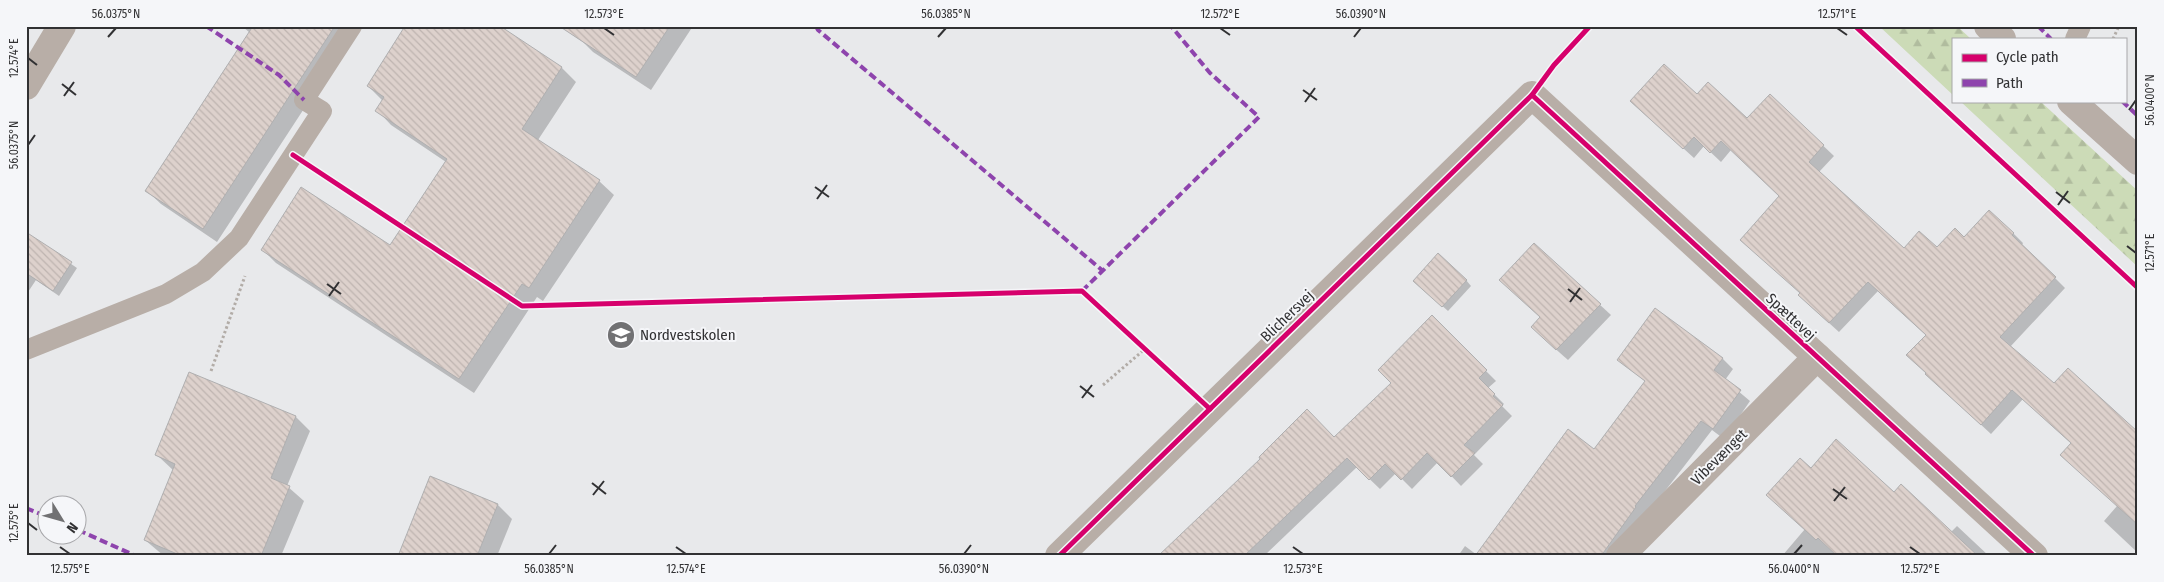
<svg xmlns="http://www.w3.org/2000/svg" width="2164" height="582" viewBox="0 0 2164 582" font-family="'Fira Sans Condensed',sans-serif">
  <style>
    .forest { fill: url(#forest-firs) }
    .shadow { fill: #0003 }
    .building { fill: url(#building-back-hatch); stroke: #afafb0 }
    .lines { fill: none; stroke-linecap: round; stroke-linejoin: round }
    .path { stroke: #b2aca7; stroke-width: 3; stroke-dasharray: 2.5 2.5; stroke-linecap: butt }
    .lane { stroke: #b8aea7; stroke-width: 20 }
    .street { stroke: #b8aea7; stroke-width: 28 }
    .quiet { stroke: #8e44ad; stroke-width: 4; stroke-dasharray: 8 4; stroke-linecap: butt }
    .cycleway-casing { stroke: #f5f6f9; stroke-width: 8 }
    .cycleway { stroke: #d6006c; stroke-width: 5 }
    .ticks { fill: none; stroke: #313133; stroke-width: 2 }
    .labels { text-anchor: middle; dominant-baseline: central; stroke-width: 4; stroke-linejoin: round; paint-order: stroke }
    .street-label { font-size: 15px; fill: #313133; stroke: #f5f6f9 }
    .poi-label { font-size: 15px; fill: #313133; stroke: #f5f6f9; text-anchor: start }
    .neatline { fill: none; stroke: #313133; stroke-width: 2 }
    .ticks-label { font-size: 12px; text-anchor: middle; fill: #313133 }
  </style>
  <defs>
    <pattern id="forest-firs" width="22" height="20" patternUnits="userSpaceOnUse" patternTransform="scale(1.25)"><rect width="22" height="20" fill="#ccdbb7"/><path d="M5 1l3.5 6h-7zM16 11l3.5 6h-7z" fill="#b0bc9e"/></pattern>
    <pattern id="building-back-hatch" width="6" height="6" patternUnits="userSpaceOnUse" patternTransform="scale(1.25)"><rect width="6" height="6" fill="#ddd1cc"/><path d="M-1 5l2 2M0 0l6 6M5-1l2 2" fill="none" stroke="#beb4b0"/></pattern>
  </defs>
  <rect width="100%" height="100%" fill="#e8e9eb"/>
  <!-- forest -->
  <g class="forest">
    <polygon points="1879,26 1957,26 1971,39 1953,39 1953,95"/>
    <polygon points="1960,101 2040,101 2127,181 2138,191 2138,267"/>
  </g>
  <!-- shadow -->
  <g class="shadow">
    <polygon points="242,26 358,26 217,242 161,204 146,190 250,33"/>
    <polygon points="498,26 562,68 576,82 538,140 599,181 614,195 543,301 537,297 474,393 276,263 262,249 390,247 446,162 391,125 377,110 383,101 368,86"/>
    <polygon points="587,26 693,26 651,90 593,52 579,38"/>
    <polygon points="1770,95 1834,156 1819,172 1904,249 1937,249 1964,239 2013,233 2023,243 2022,245 2065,288 2010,347 2054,385 2138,433 2138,553 2104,521 2117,506 2072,444 2023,399 1991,434 1937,384 1927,336 1878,291 1839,332 1809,305 1781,196 1731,150 1721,162 1704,146 1694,158 1642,111 1697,96 1747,119"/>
    <polygon points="26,233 77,268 59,296 36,280 26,295"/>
    <polygon points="1534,244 1611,315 1568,360 1543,338"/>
    <polygon points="1466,280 1471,286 1448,311 1420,286"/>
    <polygon points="1432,317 1496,381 1488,388 1504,404 1502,406 1512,416 1474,455 1483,464 1461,486 1438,462 1412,489 1396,473 1380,489 1357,467 1264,556 1159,556 1334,439 1393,383"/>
    <polygon points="1723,359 1733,369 1725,380 1750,401 1724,439 1712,430 1645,517 1619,556 1458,556 1465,546 1477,555 1594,451 1646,382 1619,360"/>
    <polygon points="190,373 296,417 310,431 287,486 304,501 281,556 164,556 145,540 174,471 157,455"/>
    <polygon points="1811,469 1894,494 1951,532 1957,526 1989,556 1782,556 1805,529"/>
    <polygon points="498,505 512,519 497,556 399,556"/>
  </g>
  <!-- building -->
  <g class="building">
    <polygon points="253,26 335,26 203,229 145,191"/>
    <polygon points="405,26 500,26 562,67 522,129 600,180 529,288 522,284 459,379 261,250 301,187 390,245 447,159 375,111 384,97 367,86"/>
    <polygon points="559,26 670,26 636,77"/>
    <polygon points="1664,64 1697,94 1708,82 1747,118 1770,94 1824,145 1809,162 1904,248 1919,231 1937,247 1955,228 1964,237 1989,210 2014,233 2012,235 2056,277 2000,337 2054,383 2068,368 2138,432 2138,525 2060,455 2071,443 2012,390 1981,425 1925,374 1926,373 1906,355 1926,335 1868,282 1829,323 1798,295 1800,293 1740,240 1779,196 1721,141 1710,153 1694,137 1683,149 1630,101"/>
    <polygon points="26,232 72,262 53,291 26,273"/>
    <polygon points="1534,243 1601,304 1556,350 1531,327 1540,317 1499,280"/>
    <polygon points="1438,253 1467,280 1442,307 1413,281"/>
    <polygon points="1655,308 1723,358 1714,370 1741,390 1713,429 1701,421 1635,506 1636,507 1601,556 1475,556 1568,429 1594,449 1645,381 1617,360"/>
    <polygon points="1432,315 1487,370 1479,378 1495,394 1493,396 1503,405 1464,445 1475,453 1451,477 1427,453 1401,480 1385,464 1369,480 1347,458 1244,556 1158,556 1260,459 1259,457 1307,409 1334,437 1391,383 1378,370"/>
    <polygon points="189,372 296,416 271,478 290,486 261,556 182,556 144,540 175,464 155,455"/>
    <polygon points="1836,439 1894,492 1901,484 1978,556 1837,556 1818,538 1816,540 1766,495 1800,458 1811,468"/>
    <polygon points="430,476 498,504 477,556 398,556"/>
  </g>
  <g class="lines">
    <!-- path -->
    <g class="path">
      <polyline points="2113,39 2119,26"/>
      <polyline points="211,371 245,276"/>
      <polyline points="1103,385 1145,349"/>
    </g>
    <!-- lane -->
    <g class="lane">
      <polyline points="2075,39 2081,26"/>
      <polyline points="26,350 166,294 203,272 239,238 322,111 304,100 352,26"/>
    </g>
    <!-- street -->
    <g class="street">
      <polyline points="1988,26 2002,39"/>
      <polyline points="26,86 62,26"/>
      <polyline points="2071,101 2138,161"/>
      <polyline points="1059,556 1532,95 2034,556"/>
      <polyline points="1620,556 1817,357"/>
    </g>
    <!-- quiet -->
    <g class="quiet">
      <polyline points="206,26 279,75 304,100"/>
      <polyline points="816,26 818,30 1103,271"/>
      <polyline points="2038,26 2051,39"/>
      <polyline points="2122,101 2138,116"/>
      <polyline points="1082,291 1259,117 1210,73 1171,26"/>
      <polyline points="26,508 48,517"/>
      <polyline points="78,530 136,556"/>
    </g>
    <defs>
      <g id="cycleway">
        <polyline points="1855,26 2138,288"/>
        <polyline points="1532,95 2034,556"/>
        <polyline points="293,155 522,306 1082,291 1210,409"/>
        <polyline points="1059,556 1532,95 1554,65 1590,26"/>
      </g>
    </defs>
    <!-- cycleway casing -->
    <use href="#cycleway" class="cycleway-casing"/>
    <!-- cycleway -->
    <use href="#cycleway" class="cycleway"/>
  </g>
  <!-- ticks -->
  <path class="ticks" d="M604 28 614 35M1220 28 1230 35M1837 28 1847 35M108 37 116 28M938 37 946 28M1354 37 1361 28M28 58 37 65M62 84 76 95M1303 90 1317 100M64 96 74 82M1305 102 1315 88M2129 110 2136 100M28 145 35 135M815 187 829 197M2056 192 2070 203M817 199 827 185M2058 205 2068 191M2127 246 2136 253M327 284 341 294M1568 289 1582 300M329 296 339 282M1570 302 1580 288M1080 386 1094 397M1082 398 1092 385M592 483 606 494M1833 489 1847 499M593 495 604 481M1834 501 1845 487M28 523 37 530M60 547 70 554M676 547 686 554M1293 547 1303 554M1910 547 1920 554M549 554 556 545M964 554 971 545M1794 554 1802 545"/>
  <!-- icons -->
  <defs>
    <symbol id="school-disc" viewBox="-11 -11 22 22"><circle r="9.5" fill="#717173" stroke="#f5f6f9"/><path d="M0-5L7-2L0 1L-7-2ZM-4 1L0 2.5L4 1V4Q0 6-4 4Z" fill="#fff"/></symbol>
  </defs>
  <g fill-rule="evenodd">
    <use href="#school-disc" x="605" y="319" width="32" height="32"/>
  </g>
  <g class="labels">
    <!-- street labels -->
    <g class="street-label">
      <text transform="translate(1287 316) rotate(-44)">Blichersvej</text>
      <text transform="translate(1791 317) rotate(43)">Spættevej</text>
      <text transform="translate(1719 457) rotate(-45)">Vibevænget</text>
    </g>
    <!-- poi labels -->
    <g class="poi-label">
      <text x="640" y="335">Nordvestskolen</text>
    </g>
  </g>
  <!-- border -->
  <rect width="2164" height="582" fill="none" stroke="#f5f6f9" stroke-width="55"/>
  <!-- legend -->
  <rect x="1952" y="38" width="175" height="65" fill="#f5f6f9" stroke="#a7a7aa"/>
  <rect x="1962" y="54" width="25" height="8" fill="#d6006c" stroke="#a7a7aa"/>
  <text x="1996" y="62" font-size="15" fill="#313133">Cycle path</text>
  <rect x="1962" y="79" width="25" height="8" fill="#8e44ad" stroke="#a7a7aa"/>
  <text x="1996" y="88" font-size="15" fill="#313133">Path</text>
  <!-- north arrow -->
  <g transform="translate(62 520) rotate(127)"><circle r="24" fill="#f5f6f9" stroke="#a7a7aa"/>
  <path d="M0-4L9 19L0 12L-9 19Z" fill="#717173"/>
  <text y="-8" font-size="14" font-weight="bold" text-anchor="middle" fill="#313133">N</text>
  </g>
  <rect x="28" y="28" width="2108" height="526" class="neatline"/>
  <g class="ticks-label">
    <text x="116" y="18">56.0375°N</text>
    <text x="604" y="18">12.573°E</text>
    <text x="946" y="18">56.0385°N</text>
    <text x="1220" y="18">12.572°E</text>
    <text x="1361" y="18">56.0390°N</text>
    <text x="1837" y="18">12.571°E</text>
    <text transform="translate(14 58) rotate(-90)" y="4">12.574°E</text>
    <text transform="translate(2150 100) rotate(-90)" y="4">56.0400°N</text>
    <text transform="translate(14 145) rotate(-90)" y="4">56.0375°N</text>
    <text transform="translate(2150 253) rotate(-90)" y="4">12.571°E</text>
    <text transform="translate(14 523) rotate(-90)" y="4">12.575°E</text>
    <text x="70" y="573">12.575°E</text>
    <text x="549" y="573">56.0385°N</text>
    <text x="686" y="573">12.574°E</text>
    <text x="964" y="573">56.0390°N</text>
    <text x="1303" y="573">12.573°E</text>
    <text x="1794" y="573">56.0400°N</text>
    <text x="1920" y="573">12.572°E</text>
  </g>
</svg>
